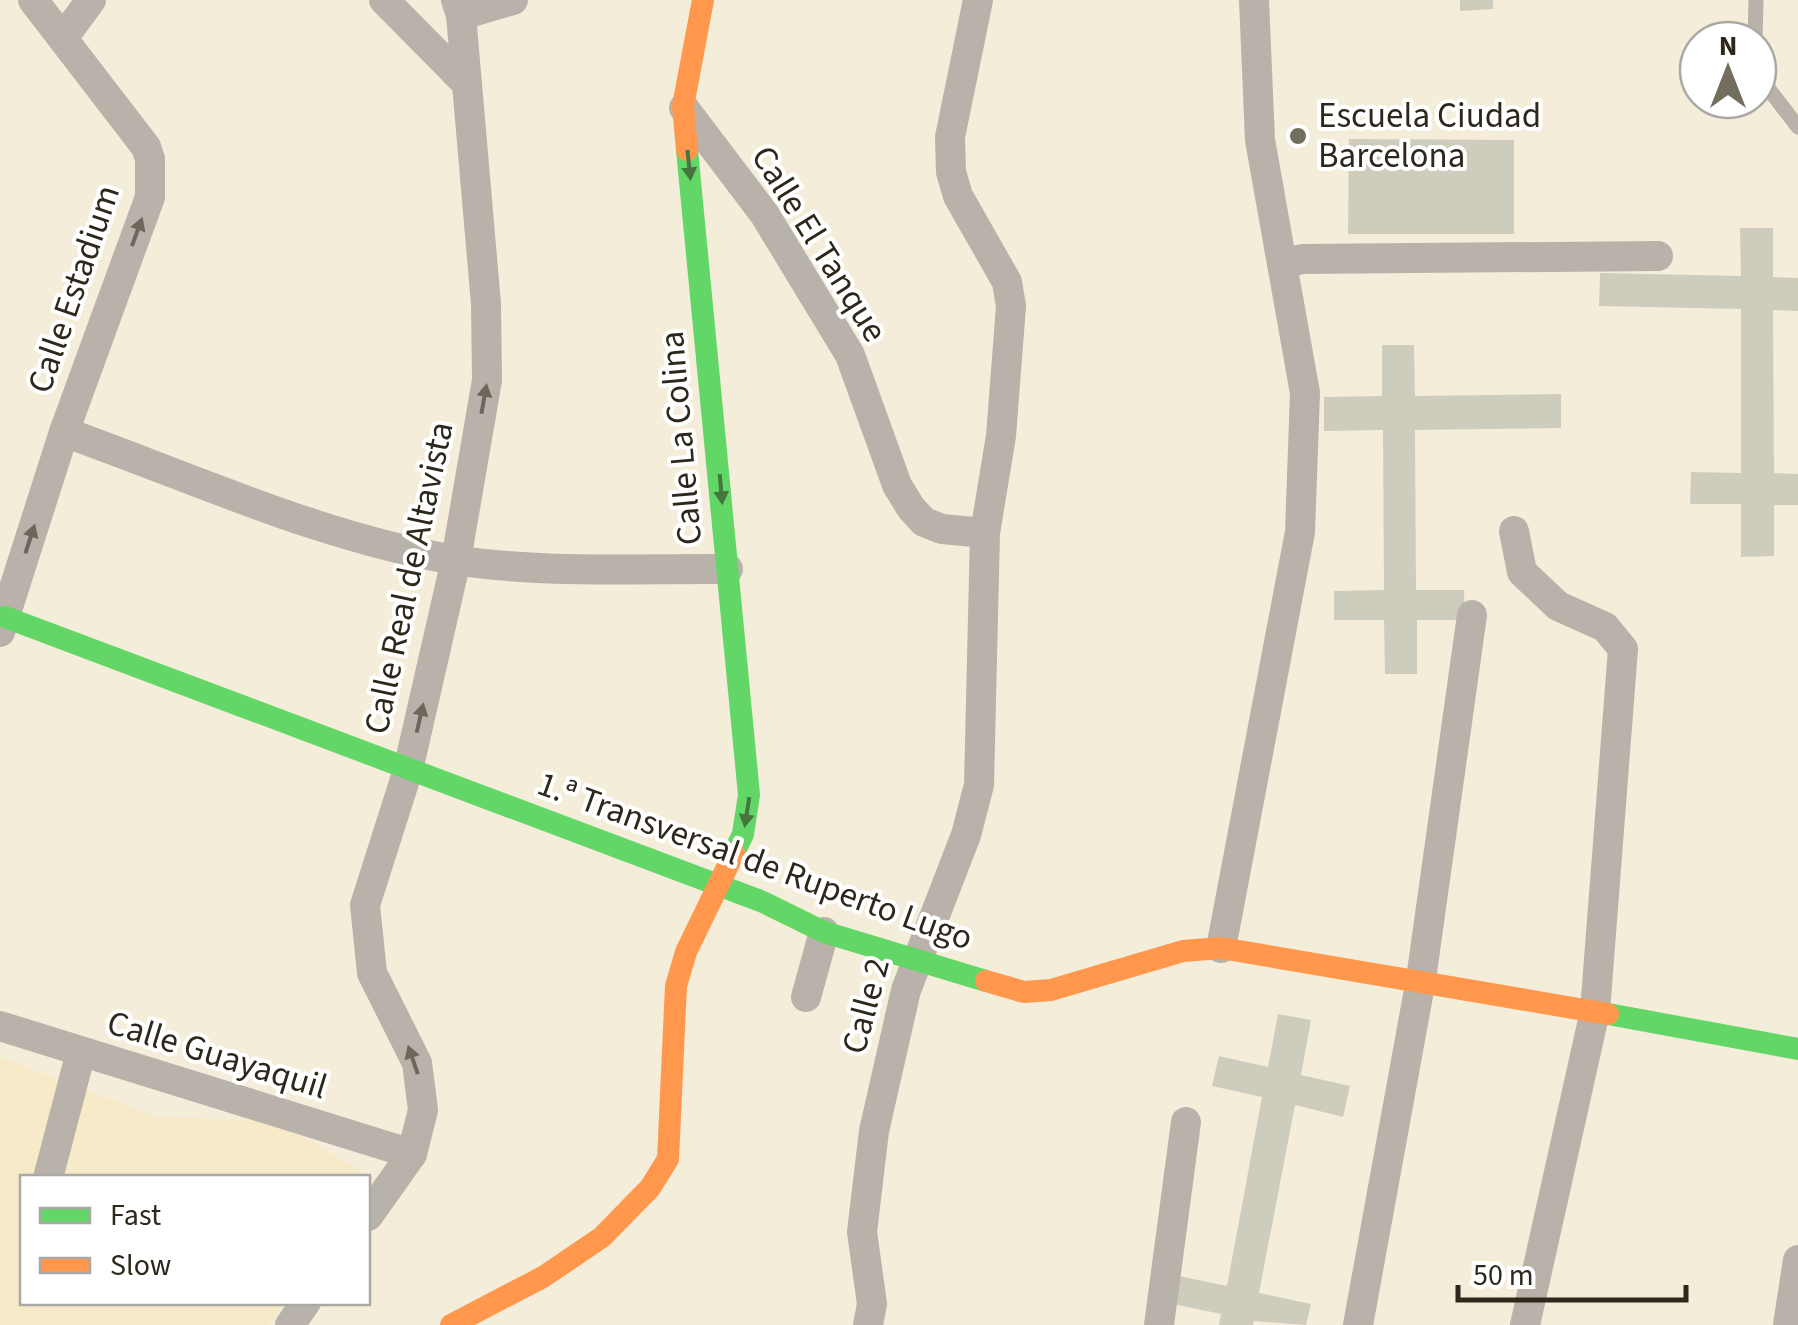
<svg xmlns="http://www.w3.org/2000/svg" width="1798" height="1325" viewBox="0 0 1798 1325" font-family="'Source Sans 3',sans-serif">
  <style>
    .built { fill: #f6eac9 }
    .building { fill: #cecdbd }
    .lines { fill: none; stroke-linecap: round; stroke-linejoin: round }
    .lane { stroke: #b8b2aa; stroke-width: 15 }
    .street { stroke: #b8b2aa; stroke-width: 30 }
    .fast { stroke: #63d668; stroke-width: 22 }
    .slow { stroke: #ff974d; stroke-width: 22 }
    .oneway { fill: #45763e }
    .oneway2 { fill: #6c665b }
    .poi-dot { fill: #736d5e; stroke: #fff; stroke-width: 4 }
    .labels { text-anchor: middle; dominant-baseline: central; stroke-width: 8; stroke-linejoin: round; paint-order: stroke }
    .poi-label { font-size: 35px; fill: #2d281b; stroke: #fff; text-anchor: start }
    .street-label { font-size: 35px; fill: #2d281b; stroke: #fff }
  </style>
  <rect width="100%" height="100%" fill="#f4edd9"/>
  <!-- built -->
  <polygon class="built" points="0,1057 157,1117 276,1121 376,1180 368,1192 368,1178 22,1178 22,1302 286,1303 269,1325 0,1325"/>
  <!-- building -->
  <g class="building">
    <polygon points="1460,0 1493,0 1493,9 1460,11"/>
    <polygon points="1349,139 1514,140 1514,234 1348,234"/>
    <polygon points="1740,228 1773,228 1773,277 1798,278 1798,311 1773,310 1774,473 1798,474 1798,505 1774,505 1774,556 1741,557 1741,504 1690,504 1691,472 1741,473 1741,309 1599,306 1600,273 1741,276"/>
    <polygon points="1382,345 1414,345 1415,396 1561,394 1561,428 1415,430 1416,590 1464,590 1465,620 1417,620 1417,674 1385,674 1384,620 1334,620 1334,591 1384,590 1383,430 1324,431 1324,397 1382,396"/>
    <polygon points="1278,1014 1311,1020 1301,1075 1350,1086 1343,1117 1295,1105 1259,1293 1311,1304 1306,1325 1254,1321 1253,1325 1219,1325 1221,1314 1173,1304 1179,1276 1227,1286 1262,1097 1212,1086 1219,1056 1268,1067"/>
  </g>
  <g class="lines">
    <!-- lane -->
    <g class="lane">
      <polyline points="1755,40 1756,0"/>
      <polyline points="1758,75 1798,127"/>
    </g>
    <!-- street -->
    <g class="street">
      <polyline points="384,0 467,84"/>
      <polyline points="461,15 513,0"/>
      <polyline points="63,38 91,0"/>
      <polyline points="684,108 765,215 850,355 897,485 911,508 924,522 942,529 985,533 1001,436 1011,306 1007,282 958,196 951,172 950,137 978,0"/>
      <polyline points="1282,264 1302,259 1658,256"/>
      <path d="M64 432C191 477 321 538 455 560 544 574 638 568 728 569"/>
      <polyline points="1514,531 1522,572 1558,606 1605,627 1623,649 1595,1011 1525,1325"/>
      <polyline points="0,632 64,432 150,197 150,159 146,147 33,0"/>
      <polyline points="1221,948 1300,532 1305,393 1260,140 1254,0"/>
      <polyline points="806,997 824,932"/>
      <polyline points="0,1026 412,1154"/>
      <polyline points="48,1178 81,1052"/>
      <polyline points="368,1216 412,1154 423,1110 417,1063 372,973 365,905 408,770 456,560 487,380 486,304 461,15 456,0"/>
      <polyline points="290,1325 306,1302"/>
      <polyline points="868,1325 872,1304 862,1232 874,1131 906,990 966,835 979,785 985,533"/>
      <polyline points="1159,1325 1186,1122"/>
      <polyline points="1358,1325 1421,979 1472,615"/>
      <polyline points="1788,1325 1798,1260"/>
    </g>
    <!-- fast -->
    <g class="fast">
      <polyline points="687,150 749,795 743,834 734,853"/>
      <polyline points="5,617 763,902 824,932 986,981"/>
      <polyline points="1608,1014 1798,1049"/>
    </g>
    <!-- slow -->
    <g class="slow">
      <polyline points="687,150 683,106 703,0"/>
      <polyline points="986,981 1024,992 1051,990 1183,951 1221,948 1608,1014"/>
      <polyline points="451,1325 543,1277 602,1237 650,1188 668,1159 676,986 686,952 734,853"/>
    </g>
  </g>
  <!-- one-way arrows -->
  <defs><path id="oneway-solid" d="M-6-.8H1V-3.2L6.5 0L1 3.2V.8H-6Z" transform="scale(2.5)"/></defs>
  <g class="oneway">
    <use href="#oneway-solid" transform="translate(689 165) rotate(84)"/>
    <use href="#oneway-solid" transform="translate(721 489) rotate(85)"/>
    <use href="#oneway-solid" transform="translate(747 812) rotate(99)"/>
  </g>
  <g class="oneway2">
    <use href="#oneway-solid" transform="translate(137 232) rotate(-70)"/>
    <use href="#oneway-solid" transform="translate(484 399) rotate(-80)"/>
    <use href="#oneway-solid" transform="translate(30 539) rotate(-72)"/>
    <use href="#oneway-solid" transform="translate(420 718) rotate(-77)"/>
    <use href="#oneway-solid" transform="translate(413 1060) rotate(-109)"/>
  </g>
  <!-- markers -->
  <circle class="poi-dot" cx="1298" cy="136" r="10"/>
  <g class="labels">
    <!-- poi labels -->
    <g class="poi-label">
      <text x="1318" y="116">Escuela Ciudad<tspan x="1318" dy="40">Barcelona</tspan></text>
    </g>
    <!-- street labels -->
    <g class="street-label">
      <text transform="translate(819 244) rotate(58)">Calle El Tanque</text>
      <text transform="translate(74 289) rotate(-71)">Calle Estadium</text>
      <text transform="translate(681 438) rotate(-95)">Calle La Colina</text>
      <text transform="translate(409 578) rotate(-78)">Calle Real de Altavista</text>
      <text transform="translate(755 861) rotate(20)">1.ª Transversal de Ruperto Lugo</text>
      <text transform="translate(866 1006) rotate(-75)">Calle 2</text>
      <text transform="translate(217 1055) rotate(17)">Calle Guayaquil</text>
    </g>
  </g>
  <!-- legend -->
  <rect x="20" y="1175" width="350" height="130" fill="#ffffff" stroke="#aba9a4" stroke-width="2.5"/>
  <rect x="40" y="1208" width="50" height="15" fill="#63d668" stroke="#aba9a4" stroke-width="2.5"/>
  <text x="110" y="1225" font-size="30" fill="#2d281b">Fast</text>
  <rect x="40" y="1258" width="50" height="15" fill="#ff974d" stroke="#aba9a4" stroke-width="2.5"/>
  <text x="110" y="1275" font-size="30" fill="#2d281b">Slow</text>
  <!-- north arrow -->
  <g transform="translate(1728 70)"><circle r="48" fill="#ffffff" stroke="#aba9a4" stroke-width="2.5"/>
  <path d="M0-8L18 38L0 25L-18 38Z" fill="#736d5e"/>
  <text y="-15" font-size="28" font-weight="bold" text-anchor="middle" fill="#2d281b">N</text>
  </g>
  <!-- scale -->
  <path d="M1458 1285v15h228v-15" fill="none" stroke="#2d281b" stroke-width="5"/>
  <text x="1473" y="1285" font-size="30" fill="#2d281b" stroke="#ffffff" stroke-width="8" paint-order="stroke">50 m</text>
</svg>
